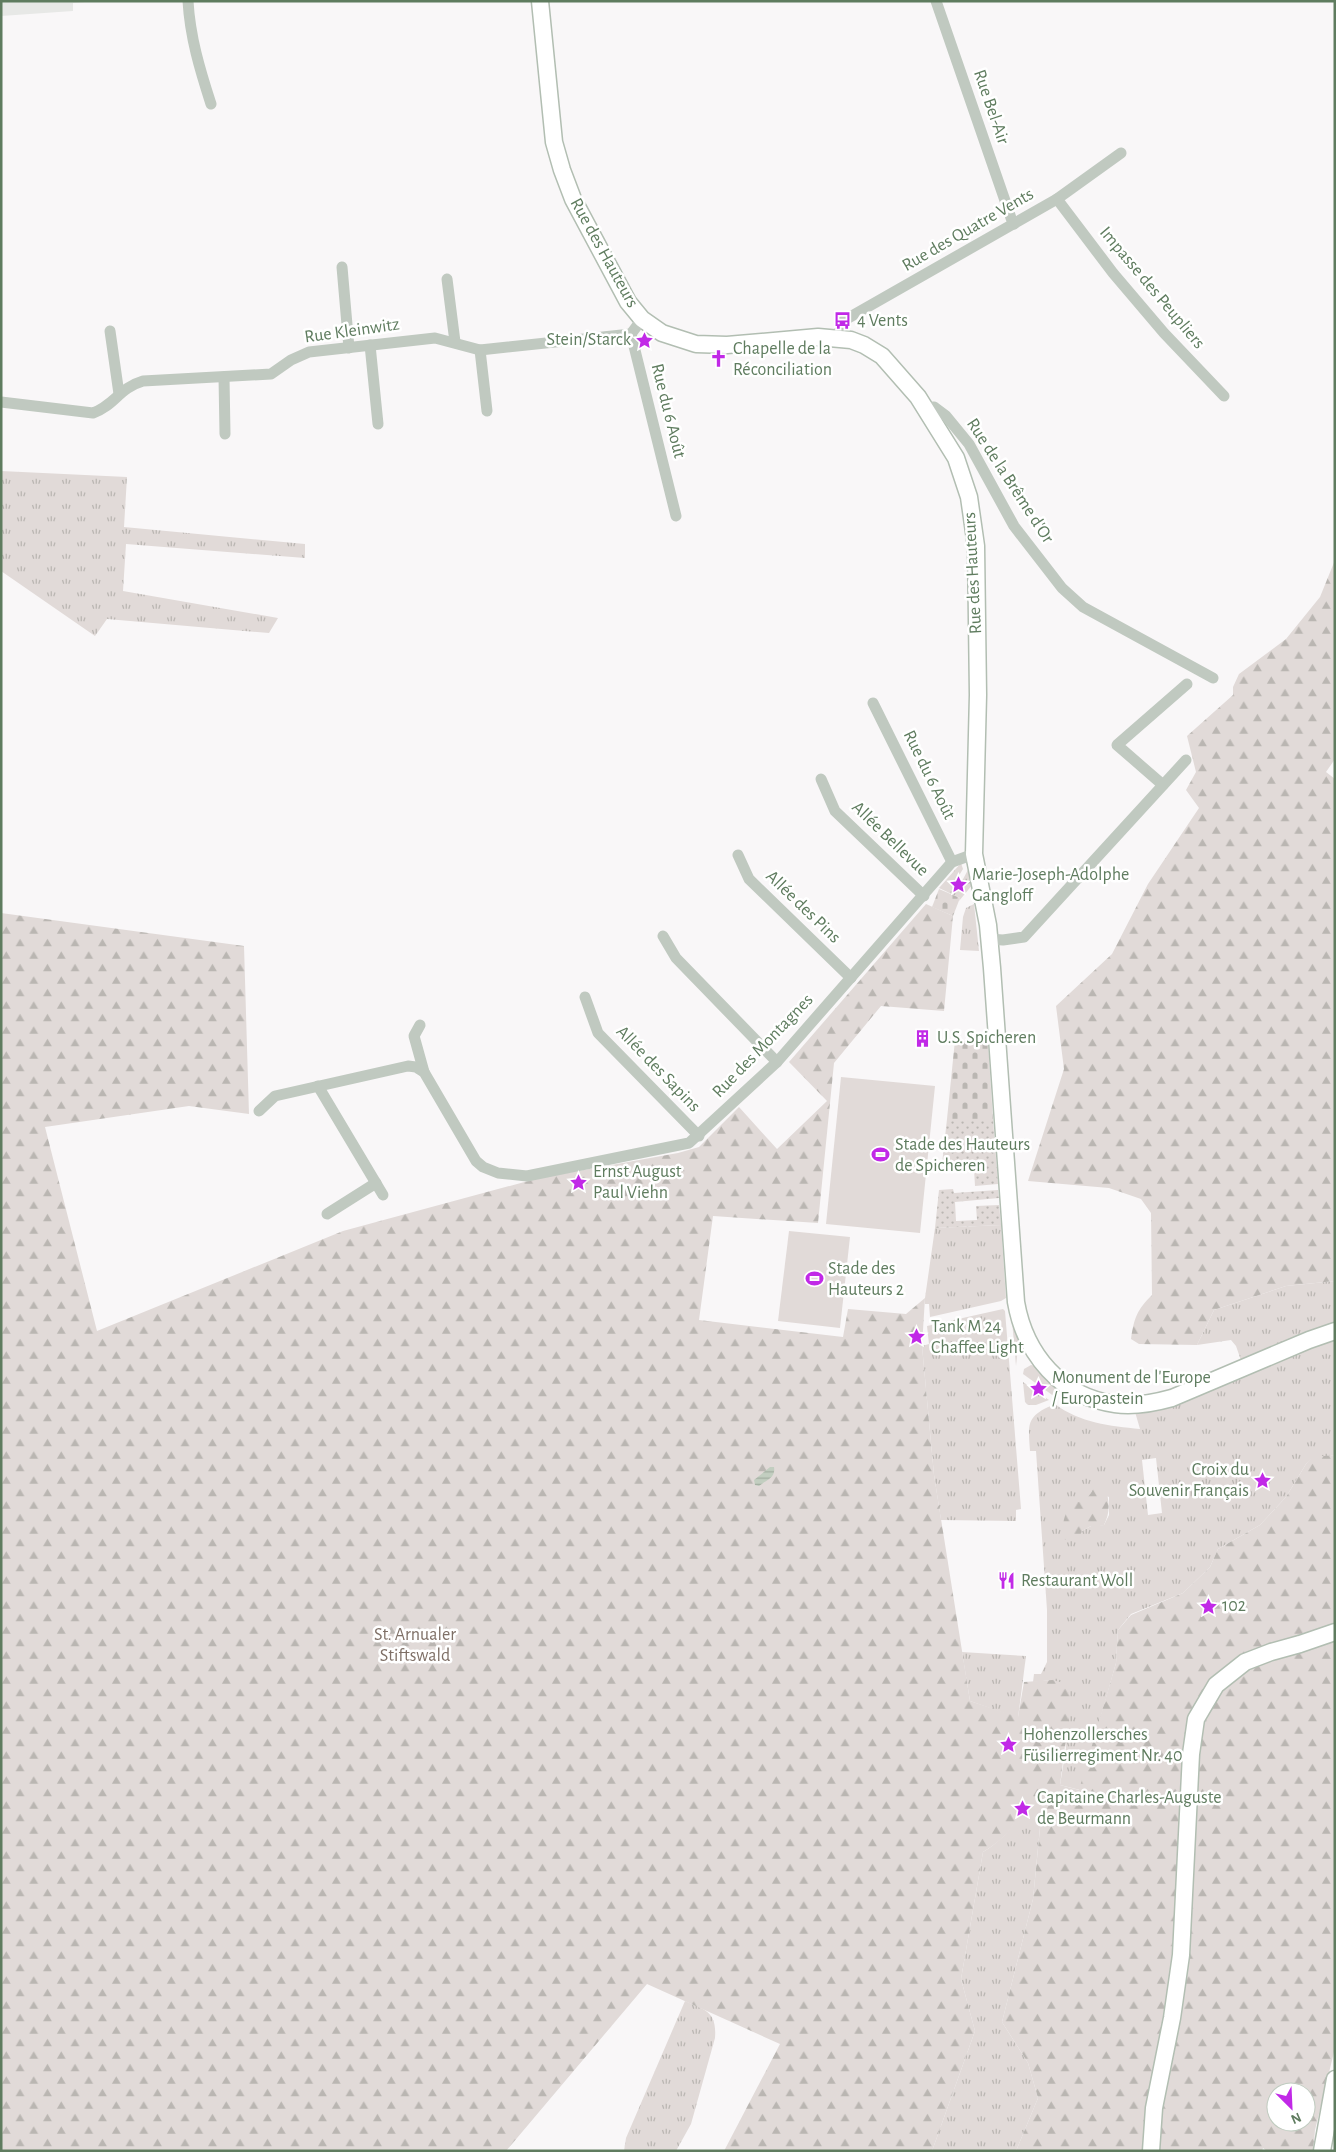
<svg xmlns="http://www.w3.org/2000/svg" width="1336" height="2152" viewBox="0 0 1336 2152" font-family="'Alegreya Sans',sans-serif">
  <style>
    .built { fill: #e7e8e6 }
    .grass { fill: url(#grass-tufts); fill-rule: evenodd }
    .forest { fill: url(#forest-firs); fill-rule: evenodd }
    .cemetery { fill: url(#cemetery-stones) }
    .park { fill: url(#park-dots) }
    .pitch { fill: #e1dad8 }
    .water { fill: url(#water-rules) }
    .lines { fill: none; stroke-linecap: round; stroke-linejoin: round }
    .secondary-casing { stroke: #b2beb2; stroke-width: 19 }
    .street { stroke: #c0c9c0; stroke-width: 11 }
    .secondary { stroke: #fff; stroke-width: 16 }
    .labels { text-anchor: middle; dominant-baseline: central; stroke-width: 5; stroke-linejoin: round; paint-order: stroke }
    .street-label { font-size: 18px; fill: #5f7c5f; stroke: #fff }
    .poi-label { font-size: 18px; fill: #5f7c5f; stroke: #fff; text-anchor: start }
    .park-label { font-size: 18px; fill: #7f7067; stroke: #fff }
  </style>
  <defs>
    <pattern id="grass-tufts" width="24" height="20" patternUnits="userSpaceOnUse" patternTransform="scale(1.25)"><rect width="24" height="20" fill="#e1dad8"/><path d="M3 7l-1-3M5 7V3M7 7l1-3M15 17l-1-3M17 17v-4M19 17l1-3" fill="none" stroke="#bab6b2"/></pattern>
    <pattern id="forest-firs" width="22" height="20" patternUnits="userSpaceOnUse" patternTransform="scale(1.25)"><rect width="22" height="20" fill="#e1dad8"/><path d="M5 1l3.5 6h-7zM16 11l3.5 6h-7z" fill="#bab6b2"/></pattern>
    <pattern id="cemetery-stones" width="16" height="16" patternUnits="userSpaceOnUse" patternTransform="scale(1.25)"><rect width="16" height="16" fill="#e1dad8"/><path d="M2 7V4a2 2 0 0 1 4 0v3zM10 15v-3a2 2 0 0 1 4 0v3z" fill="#bab6b2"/></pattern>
    <pattern id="park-dots" width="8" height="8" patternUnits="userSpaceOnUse" patternTransform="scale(1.25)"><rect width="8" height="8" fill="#e1dad8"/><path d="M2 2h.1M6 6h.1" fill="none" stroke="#bab6b2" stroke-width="1.8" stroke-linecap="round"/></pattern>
    <pattern id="water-rules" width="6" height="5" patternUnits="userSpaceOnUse" patternTransform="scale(1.25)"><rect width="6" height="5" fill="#c2cec0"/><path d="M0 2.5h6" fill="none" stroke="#a1ac9f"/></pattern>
  </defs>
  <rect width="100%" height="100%" fill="#f9f7f8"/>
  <!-- built -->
  <polygon class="built" points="1,1 85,1 85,2 73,3 73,11 1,16"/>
  <!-- grass -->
  <g class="grass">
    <polygon points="1,471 127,477 124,527 305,544 305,558 126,544 123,591 278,618 269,633 107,619 95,636 1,571"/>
    <polygon points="961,863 963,869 952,887 960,890 964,883 962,881 969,868 973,884 959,901 960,898 939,888"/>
    <polygon points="974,904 979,951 960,950 963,917 966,908"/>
    <polygon points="1001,1225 1006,1298 1001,1301 930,1317 929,1304 925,1304 925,1298 935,1228"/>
    <path d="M1335 1281V1455L1313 1458 1306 1464 1286 1497 1260 1525 1218 1549 1210 1567 1183 1593 1131 1614 1118 1630 1116 1663 1080 1790 1060 1785 1066 1748 1052 1680 1033 1682 1034 1674H1041L1047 1662V1610L1036 1451H1030C1028 1423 1026 1416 1055 1404 1080 1423 1110 1426 1140 1429L1133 1405 1244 1369 1236 1346 1231 1340 1197 1345 1214 1310 1286 1286ZM1156 1458 1162 1513 1148 1515 1142 1460ZM1092 1491 1109 1497V1515L1104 1525 1091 1526 1082 1531V1502L1088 1499Z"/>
    <polygon points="1003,1309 1005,1311 1021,1509 1016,1510 1016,1521 941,1520 934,1475 922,1346 929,1344 927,1326"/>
    <polygon points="1011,1309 1019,1338 1016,1366"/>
    <polygon points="1031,1365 1036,1366 1059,1389 1055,1397 1023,1374 1024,1369"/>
    <polygon points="1023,1382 1049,1400 1036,1405 1028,1405 1025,1402"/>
    <polygon points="962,1652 1026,1656 1018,1718 970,1701"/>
    <path d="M1018 1814 1041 1817 1033 1899 1002 2022 1028 2063 1038 2098 1016 2151H932L975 2031 961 1979 983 1852C998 1843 1012 1830 1018 1814Z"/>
    <path d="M685 2001C706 2010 717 2012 715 2038L691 2124 676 2151H624L626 2138Z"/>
  </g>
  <!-- forest -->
  <g class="forest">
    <path d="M1335 560V759L1326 772 1335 779V1281L1286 1286 1214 1310 1197 1345 1139 1344 1131 1339C1134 1318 1137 1310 1152 1295L1151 1213 1141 1199 1109 1188 1028 1181 1064 1069 1056 1006 1112 954 1148 884 1199 808 1186 790 1196 772 1187 736 1233 695V687L1239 674 1286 639 1320 597Z"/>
    <path d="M926 904 953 916 944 1011 881 1006 834 1063 818 1223 713 1216 699 1320 843 1337 848 1309 906 1314 925 1298 922 1346 934 1475 970 1701 1018 1717 1024 1682 1052 1680 1064 1683 1071 1698 1060 1785 1079 1790 1116 1663 1118 1630 1131 1615 1183 1593 1210 1567 1218 1549 1260 1525 1286 1497 1306 1464 1313 1457 1335 1455V2048L1315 2130 1313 2151H1267L1263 2148 1262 2151H1016L1038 2098 1028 2063 1002 2022 1033 1899 1041 1818 1019 1814C1011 1832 999 1842 983 1852L961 1979 975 2031 932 2151H724L780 2044 647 1984 506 2151H1V913L244 946 249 1114 189 1106 45 1127 97 1331 343 1231 539 1178 678 1153 699 1147 739 1107 777 1149 827 1101 789 1062ZM1276 2092H1306V2122H1276Z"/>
    <path d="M1097 1484 1105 1485C1109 1500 1111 1511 1104 1525L1095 1527 1091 1526 1082 1531 1078 1540 1070 1541 1064 1539C1061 1526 1064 1511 1074 1502 1088 1503 1089 1494 1097 1484Z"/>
  </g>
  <!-- cemetery -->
  <g class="cemetery">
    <polygon points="939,889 960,898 953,916 932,907"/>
    <polygon points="955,1040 988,1043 993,1119 947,1119"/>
  </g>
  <!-- park -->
  <g class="park">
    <polygon points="947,1119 993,1119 998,1184 975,1186 974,1169 971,1169 971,1163 942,1164"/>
    <polygon points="953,1189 954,1193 998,1190 999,1198 955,1202 956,1221 977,1220 976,1206 999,1205 1001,1225 935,1228 939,1190"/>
  </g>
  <!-- pitch -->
  <g class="pitch">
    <polygon points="841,1077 935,1086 920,1233 826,1224"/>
    <polygon points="789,1231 850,1237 840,1328 778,1321"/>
  </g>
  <!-- water -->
  <path class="water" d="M770 1467H774C776 1478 766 1480 759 1486L755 1485 754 1480Z"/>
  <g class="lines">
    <defs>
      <g id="secondary">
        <path d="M540 1 554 142 562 170 573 199 628 302 642 319 662 333 696 344 727 345 818 337 851 340 864 345 882 356 918 397 956 458 969 497 976 546 978 695 974 854 988 925 992 968 1016 1302C1025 1354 1061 1397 1115 1404 1134 1407 1154 1403 1172 1398L1309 1340 1335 1331"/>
        <polyline points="1151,2151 1154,2108 1172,2018 1181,1955 1191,1754 1196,1719 1216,1685 1245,1662 1271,1652 1300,1644 1335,1632"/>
        <polyline points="1322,2151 1335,2079"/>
      </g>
    </defs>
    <!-- secondary casing -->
    <use href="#secondary" class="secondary-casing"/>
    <!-- street -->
    <g class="street">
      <path d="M188 1C190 37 200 70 211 104"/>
      <polyline points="936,1 1011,218 1014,224"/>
      <polyline points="1057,199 1113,273 1164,333 1224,396"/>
      <polyline points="342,267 349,348"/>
      <polyline points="447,279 455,342"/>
      <polyline points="642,319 631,334 676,516"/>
      <polyline points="110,331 119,394"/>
      <polyline points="837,339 843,321 1057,199 1121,153"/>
      <polyline points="370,345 378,424"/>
      <polyline points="480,350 487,411"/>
      <polyline points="224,377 225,434"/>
      <path d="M1 402 93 413C115 405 119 388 143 381L271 374 291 360 309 352 435 338 480 350 631 334"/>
      <polyline points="925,408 934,407 946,416 969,444 1014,526 1062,588 1083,607 1213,678"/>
      <polyline points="873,703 952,862"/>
      <polyline points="821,779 835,811 924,896"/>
      <polyline points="1163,785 1117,745 1187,684"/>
      <polyline points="738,855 749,879 851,978"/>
      <polyline points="663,936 676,958 777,1062"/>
      <polyline points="989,939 1003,940 1024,937 1186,760"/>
      <polyline points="585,997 598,1033 699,1136"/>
      <polyline points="420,1025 414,1036 424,1072"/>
      <polyline points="318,1086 383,1195"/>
      <polyline points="259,1111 275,1096 408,1066 416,1067 424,1072 476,1161 483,1167 498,1173 527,1176 689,1143 777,1062 952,862 974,854"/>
      <polyline points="327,1214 376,1183"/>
    </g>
    <!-- secondary -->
    <use href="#secondary" class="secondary"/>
  </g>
  <!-- icons -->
  <defs>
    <symbol id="bus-bare" viewBox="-9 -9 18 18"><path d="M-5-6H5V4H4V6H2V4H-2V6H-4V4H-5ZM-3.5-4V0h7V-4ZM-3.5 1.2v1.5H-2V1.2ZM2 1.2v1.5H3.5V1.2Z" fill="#c129e7" stroke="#fff" stroke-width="2.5" paint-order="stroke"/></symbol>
    <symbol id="sight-bare" viewBox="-9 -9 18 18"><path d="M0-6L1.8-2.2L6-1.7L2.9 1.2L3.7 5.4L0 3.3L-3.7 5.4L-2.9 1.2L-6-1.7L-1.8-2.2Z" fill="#c129e7" stroke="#fff" stroke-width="2.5" paint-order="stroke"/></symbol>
    <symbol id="church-bare" viewBox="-9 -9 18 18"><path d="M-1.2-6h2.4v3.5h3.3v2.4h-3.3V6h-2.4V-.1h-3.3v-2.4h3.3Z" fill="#c129e7" stroke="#fff" stroke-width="2.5" paint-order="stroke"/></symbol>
    <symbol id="building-bare" viewBox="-9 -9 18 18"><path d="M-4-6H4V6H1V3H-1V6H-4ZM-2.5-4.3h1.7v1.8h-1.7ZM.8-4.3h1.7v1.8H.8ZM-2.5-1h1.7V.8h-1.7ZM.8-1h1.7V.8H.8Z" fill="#c129e7" stroke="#fff" stroke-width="2.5" paint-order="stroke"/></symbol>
    <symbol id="stadium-bare" viewBox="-9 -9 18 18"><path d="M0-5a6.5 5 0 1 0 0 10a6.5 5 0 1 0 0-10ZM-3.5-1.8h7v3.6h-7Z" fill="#c129e7" stroke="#fff" stroke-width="2.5" paint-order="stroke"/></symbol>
    <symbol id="restaurant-bare" viewBox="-9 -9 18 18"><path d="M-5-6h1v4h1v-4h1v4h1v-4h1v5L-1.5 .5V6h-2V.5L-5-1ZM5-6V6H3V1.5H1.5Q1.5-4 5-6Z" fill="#c129e7" stroke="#fff" stroke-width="2.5" paint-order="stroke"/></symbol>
  </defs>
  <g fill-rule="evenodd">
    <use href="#bus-bare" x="830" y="308" width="25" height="25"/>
    <use href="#sight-bare" x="632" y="328" width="25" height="25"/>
    <use href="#church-bare" x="706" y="346" width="25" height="25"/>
    <use href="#sight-bare" x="946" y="872" width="25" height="25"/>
    <use href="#building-bare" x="910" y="1026" width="25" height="25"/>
    <use href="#stadium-bare" x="868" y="1142" width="25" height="25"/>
    <use href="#sight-bare" x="566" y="1170" width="25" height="25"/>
    <use href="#stadium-bare" x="802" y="1266" width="25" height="25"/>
    <use href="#sight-bare" x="904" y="1324" width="25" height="25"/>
    <use href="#sight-bare" x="1026" y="1376" width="25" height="25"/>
    <use href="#sight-bare" x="1250" y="1468" width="25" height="25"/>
    <use href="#restaurant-bare" x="994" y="1568" width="25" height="25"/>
    <use href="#sight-bare" x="1196" y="1594" width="25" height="25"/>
    <use href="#sight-bare" x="996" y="1732" width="25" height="25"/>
    <use href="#sight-bare" x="1010" y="1796" width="25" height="25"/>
  </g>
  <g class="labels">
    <!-- street labels -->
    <g class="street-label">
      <text transform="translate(991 107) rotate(71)">Rue Bel-Air</text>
      <text transform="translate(968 230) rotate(-30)">Rue des Quatre Vents</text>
      <text transform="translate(604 253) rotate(61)">Rue des Hauteurs</text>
      <text transform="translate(1152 288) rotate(50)">Impasse des Peupliers</text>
      <text transform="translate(352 331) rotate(-8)">Rue Kleinwitz</text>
      <text transform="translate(668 411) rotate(76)">Rue du 6 Août</text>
      <text transform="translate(1010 481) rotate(57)">Rue de la Brême d'Or</text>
      <text transform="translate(973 573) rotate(-93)">Rue des Hauteurs</text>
      <text transform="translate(929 775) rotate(64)">Rue du 6 Août</text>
      <text transform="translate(890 839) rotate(44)">Allée Bellevue</text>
      <text transform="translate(803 907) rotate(44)">Allée des Pins</text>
      <text transform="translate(763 1046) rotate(-46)">Rue des Montagnes</text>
      <text transform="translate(658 1069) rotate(46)">Allée des Sapins</text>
    </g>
    <!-- poi labels -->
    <g class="poi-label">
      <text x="857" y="321">4 Vents</text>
      <text x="631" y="340" text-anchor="end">Stein/Starck</text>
      <text x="733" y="349">Chapelle de la<tspan x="733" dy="21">Réconciliation</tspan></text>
      <text x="972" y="875">Marie-Joseph-Adolphe<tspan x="972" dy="21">Gangloff</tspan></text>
      <text x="937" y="1038">U.S. Spicheren</text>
      <text x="895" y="1145">Stade des Hauteurs<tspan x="895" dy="21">de Spicheren</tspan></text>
      <text x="593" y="1172">Ernst August<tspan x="593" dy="21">Paul Viehn</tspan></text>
      <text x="828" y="1269">Stade des<tspan x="828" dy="21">Hauteurs 2</tspan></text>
      <text x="931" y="1327">Tank M 24<tspan x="931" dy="21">Chaffee Light</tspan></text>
      <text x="1052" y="1378">Monument de l'Europe<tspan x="1052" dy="21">/ Europastein</tspan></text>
      <text x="1249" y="1470" text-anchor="end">Croix du<tspan x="1249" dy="21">Souvenir Français</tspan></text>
      <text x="1021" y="1581">Restaurant Woll</text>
      <text x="1222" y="1606">102</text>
      <text x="1023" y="1735">Hohenzollersches<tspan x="1023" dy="21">Füsilierregiment Nr. 40</tspan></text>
      <text x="1037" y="1798">Capitaine Charles-Auguste<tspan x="1037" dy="21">de Beurmann</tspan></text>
    </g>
    <!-- park labels -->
    <g class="park-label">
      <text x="415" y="1635">St. Arnualer<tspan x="415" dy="21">Stiftswald</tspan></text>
    </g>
  </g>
  <!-- border -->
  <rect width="1336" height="2152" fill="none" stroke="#5f7c5f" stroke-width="5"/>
  <!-- north arrow -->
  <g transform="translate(1291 2107) rotate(156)"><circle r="24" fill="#ffffff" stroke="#bfcbbf"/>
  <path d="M0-4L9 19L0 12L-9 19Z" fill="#c129e7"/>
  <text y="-8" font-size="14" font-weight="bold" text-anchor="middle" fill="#5f7c5f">N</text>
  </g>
</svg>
